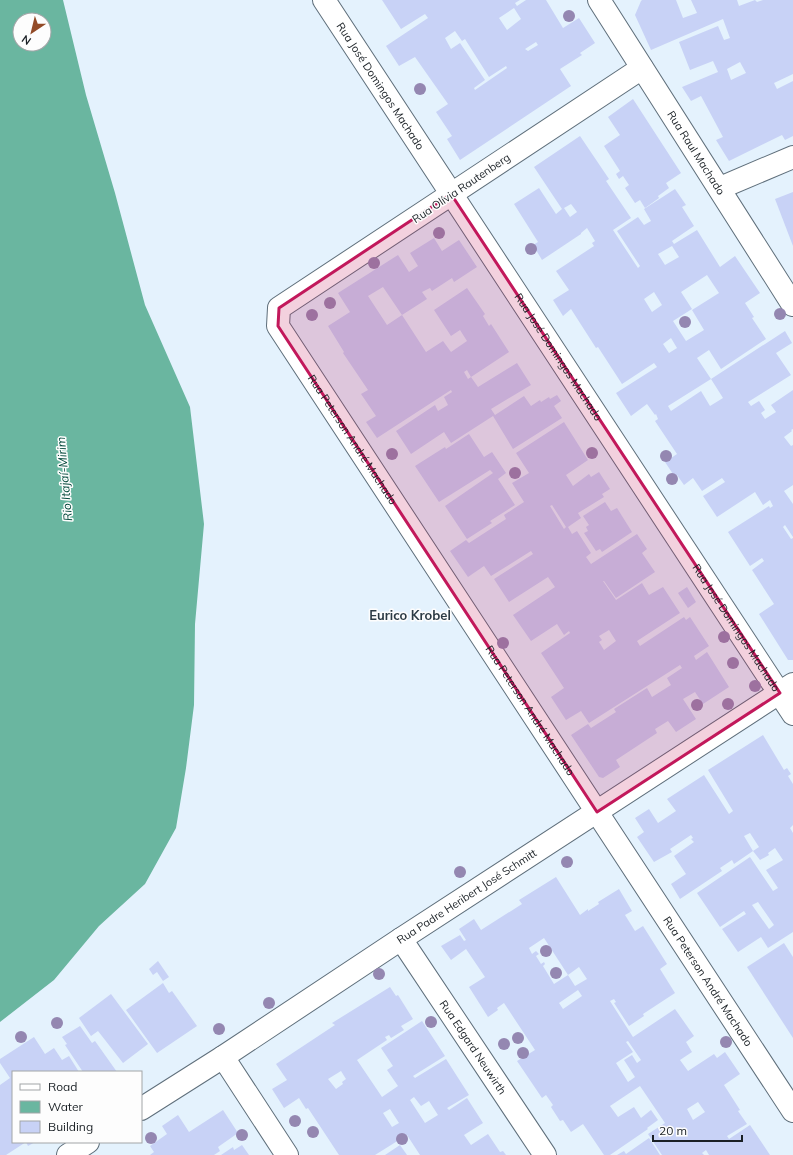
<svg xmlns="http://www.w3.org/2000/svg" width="793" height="1155" viewBox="0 0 793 1155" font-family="Mulish,sans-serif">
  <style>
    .water { fill: #6ab6a0; fill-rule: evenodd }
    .building { fill: #c8d2f6; fill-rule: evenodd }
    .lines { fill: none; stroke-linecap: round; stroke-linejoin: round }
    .minor-casing { stroke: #5f6f7b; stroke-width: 24 }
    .minor { stroke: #fff; stroke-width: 22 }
    .tree { fill: #9487b1 }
    .marked { fill: #c2185b; fill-opacity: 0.2; stroke: #c2185b; stroke-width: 3; stroke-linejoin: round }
    .labels { text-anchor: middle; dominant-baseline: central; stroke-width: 3; stroke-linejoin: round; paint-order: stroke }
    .street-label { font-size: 11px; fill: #1a2025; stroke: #fdfdfd }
    .water-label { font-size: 12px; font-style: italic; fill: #014739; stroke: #fdfdfd }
    .quarter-label { font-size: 13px; font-weight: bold; fill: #2b3a44; stroke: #fdfdfd }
  </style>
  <rect width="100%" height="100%" fill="#e4f2fd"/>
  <!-- water -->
  <path class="water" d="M0 0H63L86 95 115 193 145 305 190 407 204 524 195 624 194 705 186 768 176 828 145 884 99 926 54 980 0 1022ZM20 20H44V44H20Z"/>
  <!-- building -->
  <g class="building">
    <path d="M382 0H520L515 3 517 6 526 0H546L563 28 579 18 595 43 580 53 582 55 560 69 571 86 460 160 447 139 452 136 436 112 448 104 415 57 399 66 386 46 428 18 425 14 401 29ZM514 8 521 19 507 30 499 18ZM455 31 462 41 465 39 489 77 506 66 507 68 475 90 474 88 485 80 460 43 451 49 445 38ZM536 42 538 45 528 51 525 49Z"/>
    <path d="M642 0H676L683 18 697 13 691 0H737L739 6 755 0 757 2 763 0H793V74L774 83 777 89 793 81V136L785 140 782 135 729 161 716 140 723 137 701 96 691 101 682 87 718 72 713 61 690 70 679 42 718 26 724 40 730 38 723 19 651 50 635 15 641 1ZM740 62 746 73 731 80 727 69Z"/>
    <polygon points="633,99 681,173 666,183 669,188 658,196 659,198 645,208 640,200 635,203 625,188 629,185 623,176 619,179 616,174 620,171 604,146 620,135 608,117"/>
    <path d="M580 136 609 179 606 181 631 218 613 230 638 268 640 266 617 231 638 217 644 225 651 221 644 209 675 189 686 205 682 207 694 226 672 241 674 244 697 230 720 267 735 256 760 293 745 303 754 317 752 318 766 339 721 369 709 350 697 358 711 379 668 406 671 411 701 391 710 406 723 398 711 379 785 331 792 343 776 353 791 375 748 402 751 406 759 401 765 410 761 413 765 419 776 412 771 405 793 390V429L791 430 792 431 784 437 791 446 793 445V485L784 491 793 504V537L785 525 783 527 791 539 793 538V660H788L759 614 774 604 752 570 764 561 762 558 750 566 728 532 769 506 770 508 773 506 770 500 763 505 755 492 717 517 703 496 725 482 722 478 702 491 693 478 684 485 677 475 675 477 665 462 677 454 655 421 658 419 656 414 655 415 647 404 631 416 616 393 657 367 654 363 622 384 598 347 596 348 571 309 563 316 553 300 569 290 556 271 594 246 592 243 595 241 587 228 581 233V234L542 260 533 245 538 242 514 204 539 188 556 214 562 209 534 167ZM571 204 577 212 570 217 564 208ZM672 246 679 257 665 265 658 254ZM707 275 719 293 692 310 704 330 686 341 673 321 692 309 681 292ZM654 292 662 305 652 312 644 299ZM671 338 677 348 669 353 663 344Z"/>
    <polygon points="793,192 793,246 775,199"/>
    <polygon points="434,238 442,251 459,240 477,267 454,282 452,278 432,291 430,288 422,292 427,299 402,315 383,287 368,296 387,325 402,315 426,352 443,341 451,352 467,341 460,330 451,336 434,310 467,288 485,314 483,316 489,326 491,324 509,352 471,377 467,370 464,372 468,379 471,377 478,387 517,363 531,385 491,409 495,415 524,396 531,406 540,400 541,402 549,397 550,399 557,395 561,401 554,406 562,418 513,449 493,416 451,443 444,432 411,454 396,431 435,405 438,411 448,405 444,397 452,392 451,390 377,438 366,422 376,416 361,394 368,390 343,353 344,352 328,326 350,312 338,293 398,255 409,272 418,266 410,253"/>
    <path d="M564 422 588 460 566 475 573 486 589 474 591 477 599 472 610 489 602 494 604 497 578 513 581 518 568 527 572 534 577 531 591 553 586 557 591 564 637 534 647 549 642 553 655 572 616 598 604 581H603L616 600 642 583 649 595 663 587 680 613 637 641 640 646 684 617 686 620 690 617 709 646 694 656 696 660 707 652 729 687 703 704 695 692 683 699 696 719 676 732 668 721 655 729 657 733 616 760 620 767 603 778 599 777 571 735 588 724 591 728 616 712 614 709 647 688 652 697 671 685 667 678 682 668 680 665 589 723 581 711 566 720 551 697 564 688 541 653 570 633 569 631 564 635 557 624 531 641 513 615 555 587 548 577 509 602 494 579 533 554 531 551 491 576 484 566 468 577 450 551 466 540 469 543 506 519 504 515 524 502 512 483 529 473 516 453ZM552 505 566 527 564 529 550 506ZM609 630 616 641 604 650 599 642 602 640 599 636Z"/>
    <polygon points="469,434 484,457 492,452 506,473 498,479 515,505 490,521 492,523 467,539 445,506 493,473 490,470 439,502 415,466 445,447 446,449"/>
    <polygon points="605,502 611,511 617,508 632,532 602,552 600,549 596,551 584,533 588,531 586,527 589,525 583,516"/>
    <polygon points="687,587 696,602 688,608 678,593"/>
    <path d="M763 735 784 770 787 768 791 774 788 776 793 784V825L790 828 793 833V932L768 948 761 937 738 952 722 929 746 914 744 911 720 927 697 893 750 857 773 891 778 888 766 870 783 860 775 848 768 853 769 855 760 860 753 851 759 847 750 833 744 836 753 851 734 864 732 860 720 868 722 871 680 899 671 884 686 874 674 856 694 842 691 839 693 838 691 835 670 849 672 852 654 862 637 837 644 832 635 818 649 809 658 823 676 811 667 799 704 775 729 814 733 811 708 770ZM758 902 774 925 769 929 752 905Z"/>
    <path d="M556 877 580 915 588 909V911L599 904 598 902 619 889 632 911 625 915 635 931 643 926 667 964 660 969 675 993 643 1014 644 1016 629 1026 614 1003 616 1002 614 999 610 1001 633 1037 675 1009 694 1036 686 1042 692 1052 680 1060 688 1071 714 1054 717 1058 725 1052 740 1074 724 1085 740 1110 738 1111 747 1124 727 1136 729 1139 750 1125 770 1155H709L706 1150 702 1153 704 1155H662L648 1134 665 1123 640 1086 610 1106 618 1117 634 1107 641 1118 651 1110 658 1120 647 1128 648 1129 610 1155H604L583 1124 571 1132 563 1120 560 1121 551 1107 553 1105 546 1095 542 1098 517 1061 535 1050 504 1003 497 1008 498 1010 488 1017 469 987 485 977 466 949 451 960 441 946 460 935 464 941 466 940 459 929 474 919 481 930 522 904 519 900ZM544 938 568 975 579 967 587 979 575 986 568 975 554 984 543 966 545 964 544 962 541 964 536 956 539 954 536 951 532 954 529 948ZM578 990 582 996 563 1009 559 1003ZM628 1041 641 1060 637 1063 632 1055 624 1060 635 1077 628 1082 616 1063 633 1052 626 1042ZM698 1102 705 1112 693 1120 687 1109Z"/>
    <polygon points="784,943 793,957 793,1038 747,967"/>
    <polygon points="158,961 169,977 163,981 157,972 153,975 149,969"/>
    <polygon points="163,983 169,993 172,991 197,1026 157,1053 126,1010"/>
    <path d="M390 987 396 996 398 995 413 1019 401 1026 404 1030 391 1038 389 1035 385 1037 387 1040 357 1060 382 1097 398 1086 387 1070 393 1066 381 1048 422 1021 445 1056 413 1076 415 1078 446 1059 469 1095 447 1108 449 1110 467 1098 483 1123 464 1135 471 1145 488 1134 500 1152 503 1151 506 1155H420L407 1135 375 1155H339L308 1108 306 1109 299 1098 284 1108 272 1089 287 1080 276 1064 335 1025 332 1023ZM341 1071 346 1079 342 1082 343 1084 336 1089 328 1079ZM414 1097 421 1106 429 1101 438 1115 425 1123 410 1100ZM390 1109 399 1123 392 1127 383 1113Z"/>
    <polygon points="111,994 148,1044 123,1063 98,1031 91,1036 79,1018"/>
    <polygon points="80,1026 92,1043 95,1041 117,1072 83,1072 65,1045 67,1044 62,1037"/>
    <polygon points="34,1037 45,1054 54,1048 62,1060 69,1056 79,1072 13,1072 13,1142 35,1142 28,1146 26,1142 6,1155 0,1155 0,1085 10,1078 0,1063 0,1059"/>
    <polygon points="223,1110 238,1133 218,1147 220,1151 214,1155 150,1155 154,1152 150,1146 167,1134 162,1126 178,1115 189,1132"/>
    <polygon points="649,1138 660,1155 617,1155 624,1151 626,1154"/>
    <polygon points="242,1145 249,1155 221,1155 233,1147 234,1150"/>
    <polygon points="400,1145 407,1155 385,1155"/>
  </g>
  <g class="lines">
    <defs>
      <g id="minor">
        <path id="s1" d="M324 0 793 714"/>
        <path id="s2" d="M599 0 793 305"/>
        <path id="s3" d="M642 68 279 308 278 326 793 1111"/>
        <polyline points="720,188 793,157"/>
        <path id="s4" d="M401 939 545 1155"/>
        <polyline points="223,1057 287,1155"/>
        <path id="s5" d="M141 1109 223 1057 401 939 793 684"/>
        <polyline points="68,1155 88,1142"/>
      </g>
    </defs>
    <!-- minor casing -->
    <use href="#minor" class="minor-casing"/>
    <!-- minor -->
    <use href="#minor" class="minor"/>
  </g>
  <!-- trees -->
  <g class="tree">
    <circle cx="569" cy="16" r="6"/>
    <circle cx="420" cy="89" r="6"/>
    <circle cx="439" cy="233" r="6"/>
    <circle cx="531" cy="249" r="6"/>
    <circle cx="374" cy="263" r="6"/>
    <circle cx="330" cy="303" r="6"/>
    <circle cx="780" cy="314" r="6"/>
    <circle cx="312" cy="315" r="6"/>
    <circle cx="685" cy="322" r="6"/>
    <circle cx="592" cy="453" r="6"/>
    <circle cx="392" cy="454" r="6"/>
    <circle cx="666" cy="456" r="6"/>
    <circle cx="515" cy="473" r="6"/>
    <circle cx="672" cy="479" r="6"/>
    <circle cx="724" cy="637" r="6"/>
    <circle cx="503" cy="643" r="6"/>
    <circle cx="733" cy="663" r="6"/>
    <circle cx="755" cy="686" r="6"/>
    <circle cx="728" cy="704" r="6"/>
    <circle cx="697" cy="705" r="6"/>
    <circle cx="567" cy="862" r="6"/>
    <circle cx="460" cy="872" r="6"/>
    <circle cx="546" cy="951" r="6"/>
    <circle cx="556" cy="973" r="6"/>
    <circle cx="379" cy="974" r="6"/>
    <circle cx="269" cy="1003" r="6"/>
    <circle cx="431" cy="1022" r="6"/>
    <circle cx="57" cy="1023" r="6"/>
    <circle cx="219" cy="1029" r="6"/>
    <circle cx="21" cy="1037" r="6"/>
    <circle cx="518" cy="1038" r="6"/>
    <circle cx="726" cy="1042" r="6"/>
    <circle cx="504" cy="1044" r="6"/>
    <circle cx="523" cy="1053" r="6"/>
    <circle cx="295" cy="1121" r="6"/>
    <circle cx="313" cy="1132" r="6"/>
    <circle cx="242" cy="1135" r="6"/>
    <circle cx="151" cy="1138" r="6"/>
    <circle cx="402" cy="1139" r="6"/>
  </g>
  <!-- marked area -->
  <path class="marked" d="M451 194 780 693 597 812 278 326 279 308Z"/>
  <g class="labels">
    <!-- street labels -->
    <g class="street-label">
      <text stroke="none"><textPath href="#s1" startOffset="103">Rua José Domingos Machado</textPath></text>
      <text stroke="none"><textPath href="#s2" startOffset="181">Rua Raul Machado</textPath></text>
      <text transform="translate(461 188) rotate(-34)">Rua Olívia Rautenberg</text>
      <text stroke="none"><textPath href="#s1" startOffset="427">Rua José Domingos Machado</textPath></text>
      <text stroke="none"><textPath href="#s3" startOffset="589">Rua Peterson André Machado</textPath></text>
      <text stroke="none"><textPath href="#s1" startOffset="751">Rua José Domingos Machado</textPath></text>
      <text stroke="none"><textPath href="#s3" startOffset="913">Rua Peterson André Machado</textPath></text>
      <text stroke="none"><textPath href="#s5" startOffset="389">Rua Padre Heribert José Schmitt</textPath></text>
      <text stroke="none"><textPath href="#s3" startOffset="1237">Rua Peterson André Machado</textPath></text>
      <text stroke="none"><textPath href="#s4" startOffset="130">Rua Edgard Neuwirth</textPath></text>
    </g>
    <!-- water labels -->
    <g class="water-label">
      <text transform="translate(64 479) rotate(-95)">Rio Itajaí-Mirim</text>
    </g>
    <!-- quarter labels -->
    <g class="quarter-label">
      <text x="410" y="615">Eurico Krobel</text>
    </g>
  </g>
  <!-- legend -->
  <rect x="12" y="1071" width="130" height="72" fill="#fdfdfd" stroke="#a2a5a7"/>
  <rect x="20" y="1084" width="20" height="6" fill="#ffffff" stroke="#a2a5a7"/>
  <text x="48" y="1091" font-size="12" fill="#1a2025">Road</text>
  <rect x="20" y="1101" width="20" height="12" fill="#6ab6a0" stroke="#a2a5a7"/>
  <text x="48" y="1111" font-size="12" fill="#1a2025">Water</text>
  <rect x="20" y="1121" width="20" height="12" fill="#c8d2f6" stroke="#a2a5a7"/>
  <text x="48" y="1131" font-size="12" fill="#1a2025">Building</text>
  <!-- north arrow -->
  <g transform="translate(32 32) rotate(215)"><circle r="19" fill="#fdfdfd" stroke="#a2a5a7"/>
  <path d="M0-3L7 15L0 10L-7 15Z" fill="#924a27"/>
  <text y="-6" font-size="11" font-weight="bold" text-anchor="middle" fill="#1a2025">N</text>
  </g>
  <!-- scale -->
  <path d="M653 1135v6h89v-6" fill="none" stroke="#1a2025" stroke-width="2"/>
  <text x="659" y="1135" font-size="12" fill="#1a2025" stroke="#fdfdfd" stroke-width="3" paint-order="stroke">20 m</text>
</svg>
